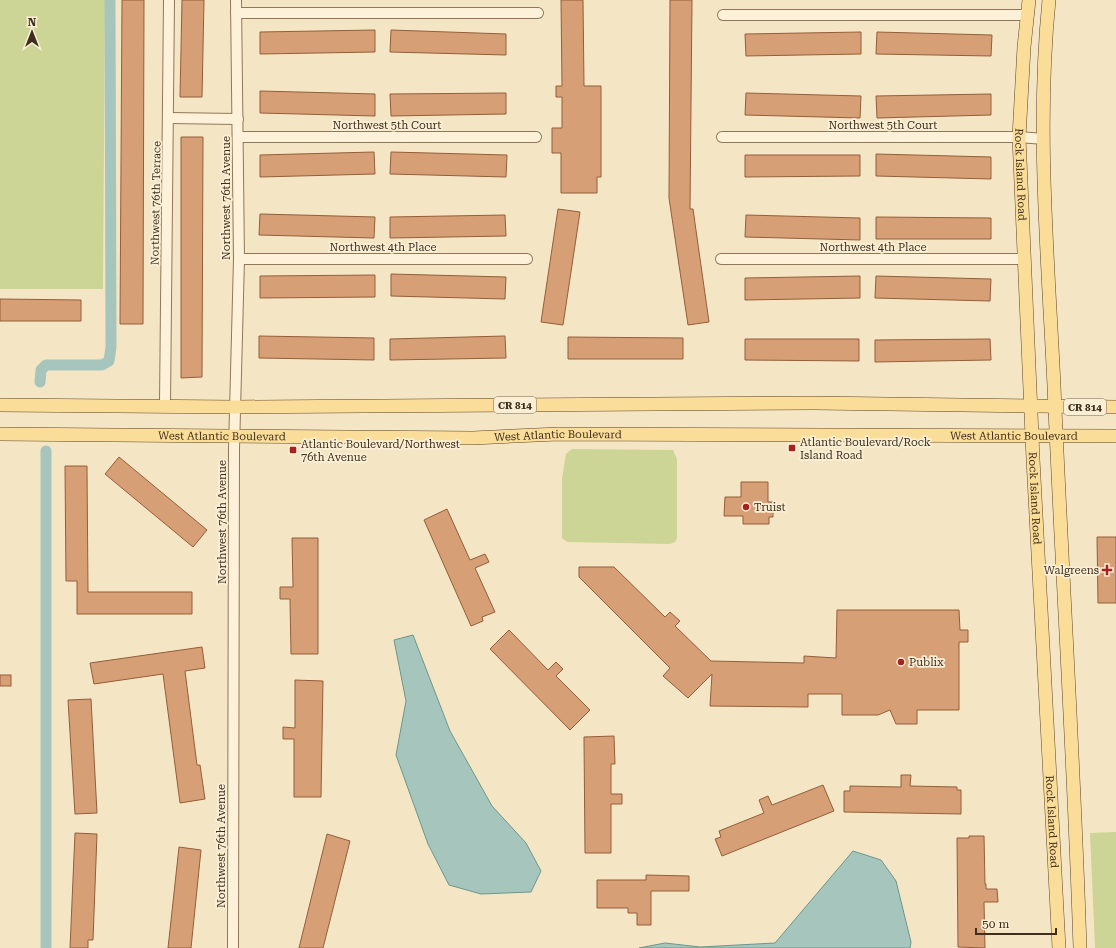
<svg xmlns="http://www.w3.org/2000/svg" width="1116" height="948" viewBox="0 0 1116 948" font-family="'Roboto Serif',serif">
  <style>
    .green { fill: #ccd496 }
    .water { fill: #a6c6bd; stroke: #6c968c }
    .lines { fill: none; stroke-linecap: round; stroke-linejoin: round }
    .canal { stroke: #a6c6bd; stroke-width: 11 }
    .building { fill: #d69f76; stroke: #945e3a }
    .minor-casing { stroke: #917758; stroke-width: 12 }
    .major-casing { stroke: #5f442c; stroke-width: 14 }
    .minor { stroke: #fdf2d9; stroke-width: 10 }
    .major { stroke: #fadd98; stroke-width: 13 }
    .poi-dot { fill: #a82020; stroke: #faefd5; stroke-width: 1.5 }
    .labels { text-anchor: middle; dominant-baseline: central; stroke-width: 3.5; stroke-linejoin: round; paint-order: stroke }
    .shield { fill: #faefd5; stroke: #776854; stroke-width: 1 }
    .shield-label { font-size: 10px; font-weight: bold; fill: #3f2e1d }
    .street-label { font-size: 11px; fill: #3f2e1d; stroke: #faefd5 }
    .poi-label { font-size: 11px; fill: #3f2e1d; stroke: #faefd5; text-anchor: start }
  </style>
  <rect width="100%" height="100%" fill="#f4e6c4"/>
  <!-- green -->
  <g class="green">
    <polygon points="0,0 105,0 103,289 0,289"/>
    <polygon points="572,449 673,450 677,459 677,538 675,542 670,544 567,542 562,538 562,479 566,454"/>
    <polygon points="1116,832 1116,948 1095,948 1090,833"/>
  </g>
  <!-- water -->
  <g class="water">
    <polygon points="413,635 450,731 492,806 526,843 541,871 531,892 481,894 449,885 428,844 396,755 406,701 394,640"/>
    <polygon points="853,851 881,860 896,881 911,942 910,948 639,948 665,943 700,947 775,943"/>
  </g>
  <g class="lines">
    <!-- canal -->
    <g class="canal">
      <polyline points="40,382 41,370 46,365 102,365 109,361 111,347 110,0"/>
      <polyline points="46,451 46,948"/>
    </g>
  </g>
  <!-- building -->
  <g class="building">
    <polygon points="122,0 144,0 143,324 120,324"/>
    <polygon points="182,0 204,0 202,97 180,97"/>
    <polygon points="561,0 583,0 584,86 601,86 601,177 597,177 597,193 561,193 561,153 552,153 552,128 562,128 562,97 556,97 556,86 562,86"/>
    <polygon points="670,0 692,0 690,209 693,209 709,322 688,325 669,198"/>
    <polygon points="375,30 375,52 260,54 260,32"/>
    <polygon points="391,30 506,34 506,55 390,52"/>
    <polygon points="861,32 861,54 746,56 745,34"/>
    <polygon points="877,32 992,35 991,56 876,54"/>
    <polygon points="260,91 375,94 375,116 260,113"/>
    <polygon points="506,93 506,114 391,116 390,94"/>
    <polygon points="746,93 861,96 860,118 745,115"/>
    <polygon points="991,94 991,115 877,118 876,96"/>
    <polygon points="181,137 203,137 202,377 181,378"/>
    <polygon points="374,152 375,174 260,177 260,155"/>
    <polygon points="391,152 507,155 506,177 390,174"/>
    <polygon points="876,154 991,157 991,179 876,176"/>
    <polygon points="745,155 860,155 860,176 745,177"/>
    <polygon points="558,209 580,212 563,325 541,322"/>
    <polygon points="260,214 375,217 374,238 259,235"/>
    <polygon points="505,215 506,236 390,238 390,217"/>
    <polygon points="746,215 860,218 860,240 745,237"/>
    <polygon points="876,217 991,218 991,239 876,239"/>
    <polygon points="391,274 506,277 505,299 391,296"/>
    <polygon points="375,275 375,297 260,298 260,276"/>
    <polygon points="860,276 860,298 745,300 745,278"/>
    <polygon points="876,276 991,279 990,301 875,298"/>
    <polygon points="0,299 81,300 81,321 0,321"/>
    <polygon points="259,336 374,338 374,360 259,358"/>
    <polygon points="505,336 506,358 390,360 390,339"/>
    <polygon points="568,337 683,338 683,359 568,359"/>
    <polygon points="745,339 859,339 859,361 745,360"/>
    <polygon points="990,339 991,360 875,362 875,340"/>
    <polygon points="119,457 207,530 193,547 105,474"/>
    <polygon points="65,466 87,466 88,592 192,592 192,614 77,614 77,581 66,581"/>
    <polygon points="741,482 768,482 768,502 773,502 773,517 769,517 769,524 743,524 743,516 724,516 725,497 741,497"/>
    <polygon points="447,509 470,560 485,554 489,562 475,568 495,612 482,617 483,621 471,626 424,520"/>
    <polygon points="1097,537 1116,537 1116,603 1098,603"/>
    <polygon points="292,538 318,538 318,654 291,654 290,599 280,599 280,587 293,587"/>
    <polygon points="579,567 614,567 665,617 670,612 680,621 675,626 711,661 804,663 804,656 836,658 837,610 959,610 960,630 968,630 968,642 959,642 959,710 917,710 917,724 896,724 890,710 878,715 842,715 842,694 808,694 808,707 710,706 712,674 688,698 663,676 670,668 579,577"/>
    <polygon points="509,630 548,670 556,662 563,669 556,676 590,710 570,730 490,649"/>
    <polygon points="202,647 205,668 185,671 197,765 200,765 205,799 180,803 163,674 94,684 90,663"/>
    <rect x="0" y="675" width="11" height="11"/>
    <polygon points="295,680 323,681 321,797 294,797 294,739 283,739 283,727 295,728"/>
    <polygon points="91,699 97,813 75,814 68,700"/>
    <polygon points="614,736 615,764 611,764 611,794 622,794 622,804 611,804 611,853 585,853 584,737"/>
    <polygon points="901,775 911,775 910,786 957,787 957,790 961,790 961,814 844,812 844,791 850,791 850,786 901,787"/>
    <polygon points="823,785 834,811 722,856 715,839 721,837 719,831 764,813 759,800 768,796 772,805"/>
    <polygon points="75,833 97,834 93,940 88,940 88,948 70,948"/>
    <polygon points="327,834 350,841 323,948 299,948"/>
    <polygon points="969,836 984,836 985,884 986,884 986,889 997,889 998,902 984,902 985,948 958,947 957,838 969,838"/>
    <polygon points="179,847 201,850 191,948 168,948"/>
    <polygon points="646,875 689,876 689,891 651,891 651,925 637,925 637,913 628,913 628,908 597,908 597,880 646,880"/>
  </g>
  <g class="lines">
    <defs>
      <g id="minor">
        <polyline points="236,13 538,13"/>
        <polyline points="723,15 1027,15"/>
        <polyline points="169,118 238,119"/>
        <polyline points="238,137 536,137"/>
        <polyline points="722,137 1019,137 1044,139"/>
        <polyline points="239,259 527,259"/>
        <polyline points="721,259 1024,259"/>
        <polyline points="165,405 169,0"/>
        <polyline points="233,948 234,449 239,259 236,0"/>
      </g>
      <g id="major">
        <path id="s1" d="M1029 0 1024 47 1019 137 1033 459 1059 948"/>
        <path d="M1049 0C1036 128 1048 258 1054 386 1062 573 1074 761 1080 948"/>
        <polyline points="0,405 236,407 814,403 1116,407"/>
        <path id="s2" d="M0 434 473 438 558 434 1116 436"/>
      </g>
    </defs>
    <!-- minor casing -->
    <use href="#minor" class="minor-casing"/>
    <!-- major casing -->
    <use href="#major" class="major-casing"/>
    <!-- minor -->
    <use href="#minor" class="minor"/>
    <!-- major -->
    <use href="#major" class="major"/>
  </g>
  <!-- markers -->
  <g class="poi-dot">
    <rect x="788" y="444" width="8" height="8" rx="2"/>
    <rect x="289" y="446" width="8" height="8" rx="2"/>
    <circle cx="746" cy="507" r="4"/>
    <path d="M1105 564h4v4h4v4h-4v4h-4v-4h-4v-4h4z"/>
    <circle cx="901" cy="662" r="4"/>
  </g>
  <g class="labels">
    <!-- shield labels -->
    <g class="shield">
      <rect x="494" y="397" width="42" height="16" rx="3"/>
      <rect x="1064" y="399" width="42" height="16" rx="3"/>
    </g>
    <g class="shield-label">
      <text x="515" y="405">CR 814</text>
      <text x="1085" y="407">CR 814</text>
    </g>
    <!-- street labels -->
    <g class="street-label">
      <text x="387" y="125">Northwest 5th Court</text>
      <text x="883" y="125">Northwest 5th Court</text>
      <text stroke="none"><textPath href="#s1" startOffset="175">Rock Island Road</textPath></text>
      <text transform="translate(226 198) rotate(-90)">Northwest 76th Avenue</text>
      <text transform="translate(156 203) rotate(-89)">Northwest 76th Terrace</text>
      <text x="383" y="247">Northwest 4th Place</text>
      <text x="873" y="247">Northwest 4th Place</text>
      <text stroke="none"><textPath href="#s2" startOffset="1014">West Atlantic Boulevard</textPath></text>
      <text stroke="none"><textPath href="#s2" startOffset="222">West Atlantic Boulevard</textPath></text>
      <text stroke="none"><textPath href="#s2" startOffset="558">West Atlantic Boulevard</textPath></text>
      <text stroke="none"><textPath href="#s1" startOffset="499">Rock Island Road</textPath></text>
      <text transform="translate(222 522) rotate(-90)">Northwest 76th Avenue</text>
      <text stroke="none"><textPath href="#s1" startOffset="823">Rock Island Road</textPath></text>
      <text transform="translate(221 846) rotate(-90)">Northwest 76th Avenue</text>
    </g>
    <!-- poi labels -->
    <g class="poi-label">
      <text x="800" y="442">Atlantic Boulevard/Rock<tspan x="800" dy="13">Island Road</tspan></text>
      <text x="301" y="444">Atlantic Boulevard/Northwest<tspan x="301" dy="13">76th Avenue</tspan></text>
      <text x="754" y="507">Truist</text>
      <text x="1099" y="570" text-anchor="end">Walgreens</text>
      <text x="909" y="662">Publix</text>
    </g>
  </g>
  <!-- north arrow -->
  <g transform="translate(32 32)" stroke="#faefd5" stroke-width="3" paint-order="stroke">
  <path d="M0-3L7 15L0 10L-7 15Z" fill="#3f2e1d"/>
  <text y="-6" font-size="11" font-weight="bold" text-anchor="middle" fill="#3f2e1d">N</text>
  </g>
  <!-- scale -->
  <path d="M976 928v6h80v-6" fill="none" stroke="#3f2e1d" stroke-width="2"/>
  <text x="982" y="928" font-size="12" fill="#3f2e1d" stroke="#faefd5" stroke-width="3" paint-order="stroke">50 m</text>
</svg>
